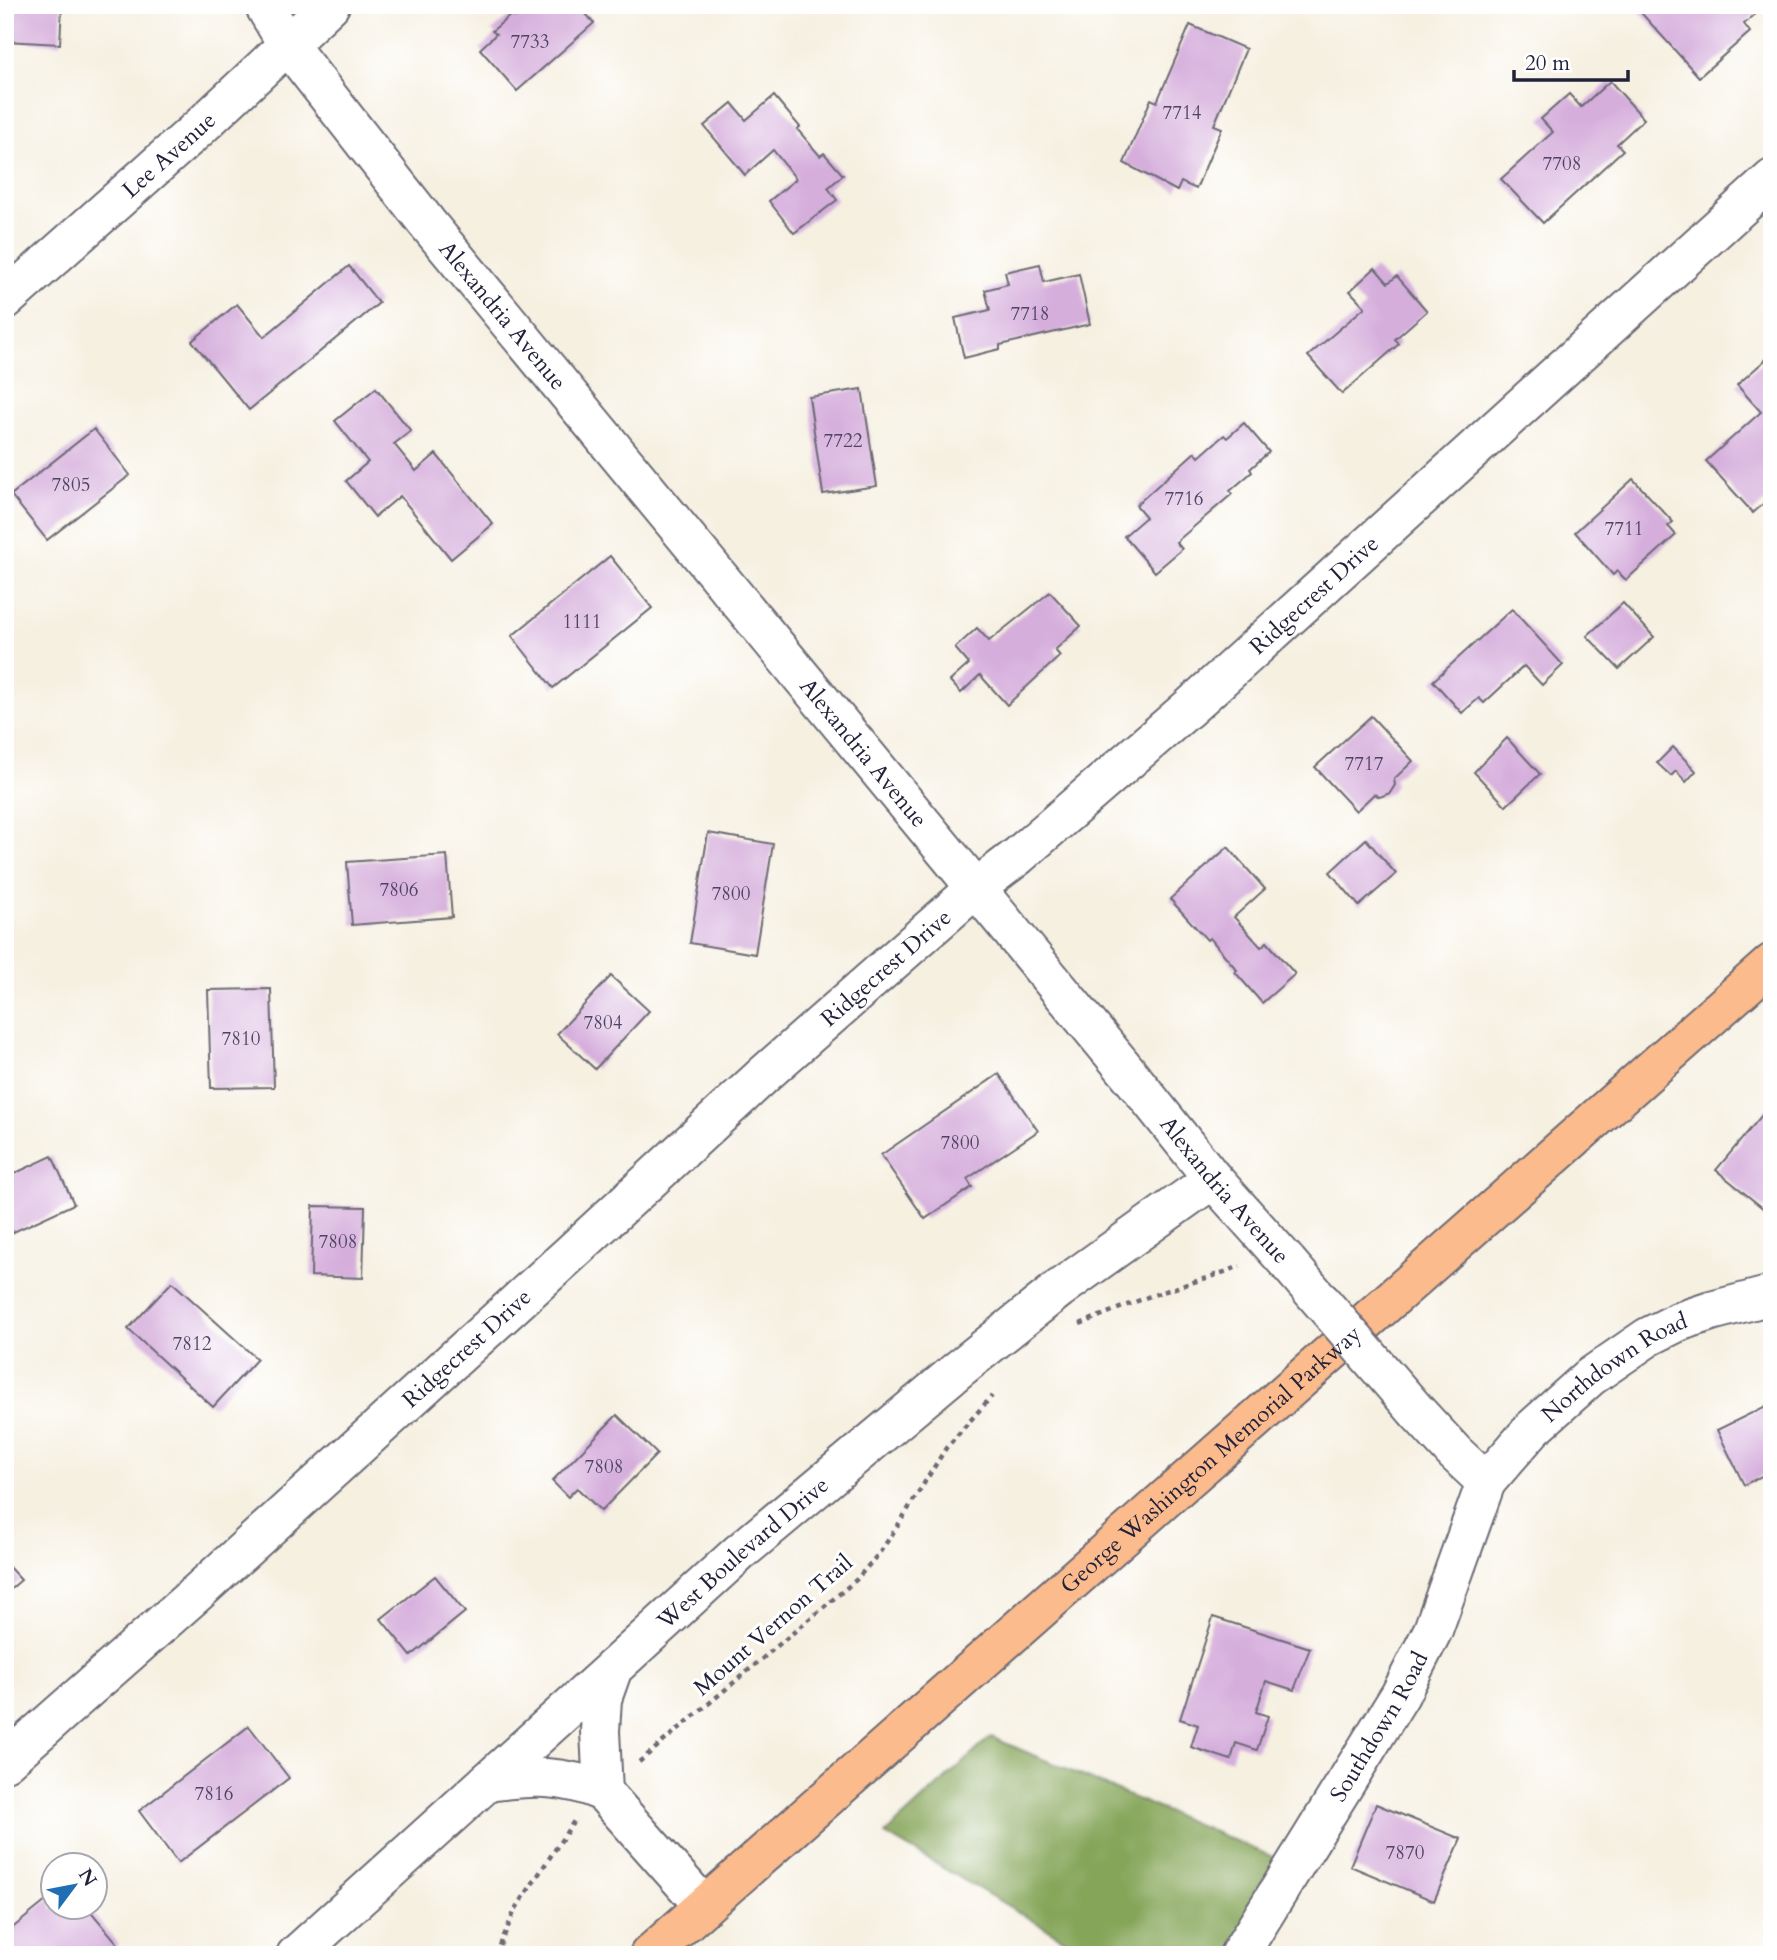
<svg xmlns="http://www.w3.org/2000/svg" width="1777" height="1960" viewBox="0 0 1777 1960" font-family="Cardo,serif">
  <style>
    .forest { fill: #85a559; stroke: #54644a; stroke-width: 2 }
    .building { fill: #d5aedc }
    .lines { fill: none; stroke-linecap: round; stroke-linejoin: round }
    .minor-casing { stroke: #6c6a75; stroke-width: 42 }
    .tertiary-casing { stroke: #6c6a75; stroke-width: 42 }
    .primary-casing { stroke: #6c6a75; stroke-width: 42 }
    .path { stroke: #6c6a75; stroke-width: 4.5; stroke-dasharray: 5 5; stroke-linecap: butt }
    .minor { stroke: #fff; stroke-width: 38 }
    .tertiary { stroke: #fff; stroke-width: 38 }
    .primary { stroke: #fbbb8c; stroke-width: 38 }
    .tertiary-bridge-casing { stroke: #6c6a75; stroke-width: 42; stroke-linecap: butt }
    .tertiary-bridge { stroke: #fff; stroke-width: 38 }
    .labels { text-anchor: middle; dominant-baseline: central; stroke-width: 6; stroke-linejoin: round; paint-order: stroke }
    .number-label { font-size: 19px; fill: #4f4563 }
    .street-label { font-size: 23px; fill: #22223b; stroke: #fff }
  </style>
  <rect width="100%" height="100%" fill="#fff"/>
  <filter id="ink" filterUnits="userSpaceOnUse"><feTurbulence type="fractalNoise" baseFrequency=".0143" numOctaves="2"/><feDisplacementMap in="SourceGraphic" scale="14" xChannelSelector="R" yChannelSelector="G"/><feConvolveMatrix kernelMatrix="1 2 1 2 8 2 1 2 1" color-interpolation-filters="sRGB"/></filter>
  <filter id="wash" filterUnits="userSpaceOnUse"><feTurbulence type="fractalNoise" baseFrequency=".00686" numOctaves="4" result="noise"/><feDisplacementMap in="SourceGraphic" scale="28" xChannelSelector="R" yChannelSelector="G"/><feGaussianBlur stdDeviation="1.57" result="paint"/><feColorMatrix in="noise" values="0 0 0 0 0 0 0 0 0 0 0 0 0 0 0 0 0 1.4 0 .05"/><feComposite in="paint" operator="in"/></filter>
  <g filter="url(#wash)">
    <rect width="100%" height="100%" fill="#f6f0e1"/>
    <!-- forest -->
    <polygon class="forest" points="991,1737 1280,1860 1231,1955 1092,1955 885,1834"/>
    <g id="blocks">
      <!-- building -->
      <g class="building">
        <polygon points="5,5 62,5 60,44 5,41"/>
        <polygon points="527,5 578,5 594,23 517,91 480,49 496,34 492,31 512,14 514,17"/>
        <polygon points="1634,5 1681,5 1687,13 1696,5 1766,5 1744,24 1750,32 1699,77"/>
        <polygon points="1190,25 1246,49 1214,125 1222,128 1196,189 1181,182 1177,191 1124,163 1151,99 1157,102"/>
        <polygon points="1610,81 1644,119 1617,144 1623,150 1543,223 1501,179 1553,132 1541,119 1569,94 1581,107"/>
        <polygon points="774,96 800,127 797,129 820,156 824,153 843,175 828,188 837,200 794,233 769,201 796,179 773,150 745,175 704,126 732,103 746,120"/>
        <polygon points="1040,264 1044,282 1079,274 1090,324 1000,345 1000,349 964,358 955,318 990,310 985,290 1008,284 1005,272"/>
        <polygon points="349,266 379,303 249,410 192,341 237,304 264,337"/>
        <polygon points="1375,268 1388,283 1397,276 1427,311 1395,339 1399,344 1342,394 1308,356 1365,307 1350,291"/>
        <polygon points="1772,354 1772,496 1753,513 1706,461 1761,412 1737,385"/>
        <polygon points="376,388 411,431 394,444 416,471 436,454 493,524 451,559 400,496 375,517 346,481 368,462 335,421"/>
        <polygon points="862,389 877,486 823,494 809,397"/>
        <polygon points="1244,423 1269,452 1250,469 1252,472 1230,491 1232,494 1176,542 1182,549 1155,572 1124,536 1146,517 1136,505 1195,452 1199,457 1224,435 1227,438"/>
        <polygon points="94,429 130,475 47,540 11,495"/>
        <polygon points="1633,479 1673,522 1668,526 1676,535 1626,580 1617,571 1613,575 1575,532"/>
        <polygon points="610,556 652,608 553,688 512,636"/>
        <polygon points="1050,592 1081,626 1055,650 1060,656 1007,705 980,675 961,693 950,681 969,664 955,648 977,628 989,641"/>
        <polygon points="1623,603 1654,637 1619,669 1587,636"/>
        <polygon points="1512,609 1563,665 1542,685 1524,666 1484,703 1479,698 1462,713 1433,681"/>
        <polygon points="1371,716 1413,761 1394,779 1395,785 1390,793 1380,797 1374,794 1356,811 1315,767"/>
        <polygon points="1507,738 1540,774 1506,806 1474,772"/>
        <polygon points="1673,747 1696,771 1686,782 1676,771 1671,776 1657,763"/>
        <polygon points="708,833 773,844 755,954 690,943"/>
        <polygon points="1366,839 1396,874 1359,906 1330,872"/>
        <polygon points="1228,847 1265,889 1234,917 1261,947 1267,942 1295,974 1262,1003 1235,972 1237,970 1210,938 1207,940 1170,899"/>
        <polygon points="447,855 452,917 352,925 347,862"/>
        <polygon points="611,976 649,1011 595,1069 557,1034"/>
        <polygon points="271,989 274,1087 211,1088 208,990"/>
        <polygon points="999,1074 1038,1131 967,1179 972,1187 925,1219 881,1155"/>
        <polygon points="1772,1103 1772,1200 1764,1209 1716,1170"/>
        <polygon points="52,1156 74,1204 5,1236 5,1178"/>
        <polygon points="313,1206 365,1207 363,1278 311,1276"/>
        <polygon points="172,1282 257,1359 213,1407 128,1329"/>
        <polygon points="1772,1403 1772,1471 1744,1485 1717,1430"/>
        <polygon points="617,1415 657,1454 601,1511 577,1488 568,1497 552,1481"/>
        <polygon points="5,1563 21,1580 5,1594"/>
        <polygon points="435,1576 465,1612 411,1656 381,1619"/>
        <polygon points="1213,1617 1310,1648 1294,1690 1266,1681 1256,1712 1268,1716 1257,1750 1236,1743 1231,1760 1191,1747 1198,1725 1180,1719"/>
        <polygon points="249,1726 289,1778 178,1863 139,1811"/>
        <polygon points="1376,1804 1461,1839 1434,1901 1350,1866"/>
        <polygon points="52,1896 52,1908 88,1908 119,1945 107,1955 5,1955 5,1934"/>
      </g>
    </g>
  </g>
  <g filter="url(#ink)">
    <use href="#blocks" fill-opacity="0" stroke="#6c6a75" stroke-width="2"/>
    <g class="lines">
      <defs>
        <g id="minor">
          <path id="s1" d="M5 300 200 127 330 5"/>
          <path id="s2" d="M5 1762 199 1591 571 1253 768 1071 975 889 1018 856 1191 706 1772 179"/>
          <path d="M487 1782C530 1776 563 1774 603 1792"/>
          <polyline points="296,1955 613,1668"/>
          <path id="s3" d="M1239 1955 1400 1695 1433 1630 1486 1482"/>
        </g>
        <g id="tertiary">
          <path id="s4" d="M264 5 287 44 427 223 1130 1075 1213 1179 1288 1263"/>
          <path id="s5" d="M1418 1413 1455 1453 1486 1482 1533 1428 1590 1377 1648 1337 1678 1322 1711 1311 1772 1295"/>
          <path id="s6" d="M704 1906 603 1792 600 1731 602 1699 613 1668 739 1553 959 1369 1059 1289 1213 1179"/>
        </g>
        <g id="primary">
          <path id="s7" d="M649 1955 1772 963"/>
        </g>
      </defs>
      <!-- minor casing -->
      <use href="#minor" class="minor-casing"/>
      <!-- tertiary casing -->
      <use href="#tertiary" class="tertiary-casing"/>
      <!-- primary casing -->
      <use href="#primary" class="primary-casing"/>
      <!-- path -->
      <g class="path">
        <polyline points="1080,1324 1150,1296 1228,1271 1240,1266"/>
        <polyline points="639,1762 856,1580 880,1552 897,1527 946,1448 992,1396"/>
        <polyline points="496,1955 515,1910 574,1821"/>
      </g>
      <!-- minor -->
      <use href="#minor" class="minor"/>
      <!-- tertiary -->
      <use href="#tertiary" class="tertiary"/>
      <!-- primary -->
      <use href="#primary" class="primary"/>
      <defs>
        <polyline id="tertiary-bridge" points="1288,1263 1418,1413"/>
      </defs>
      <!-- tertiary-bridge casing -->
      <use href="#tertiary-bridge" class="tertiary-bridge-casing"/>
      <!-- tertiary-bridge -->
      <use href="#tertiary-bridge" class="tertiary-bridge"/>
    </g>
  </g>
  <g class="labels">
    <!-- number labels -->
    <g class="number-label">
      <text x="530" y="42">7733</text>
      <text x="1182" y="113">7714</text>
      <text x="1562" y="164">7708</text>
      <text x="1030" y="314">7718</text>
      <text x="843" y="441">7722</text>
      <text x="71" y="485">7805</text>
      <text x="1184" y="499">7716</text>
      <text x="1624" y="529">7711</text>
      <text x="582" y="622">1111</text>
      <text x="1364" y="764">7717</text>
      <text x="399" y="890">7806</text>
      <text x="731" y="894">7800</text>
      <text x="603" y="1023">7804</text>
      <text x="241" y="1039">7810</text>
      <text x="960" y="1143">7800</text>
      <text x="338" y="1242">7808</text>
      <text x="192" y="1344">7812</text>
      <text x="604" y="1467">7808</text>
      <text x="214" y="1794">7816</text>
      <text x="1405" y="1853">7870</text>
    </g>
    <!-- street labels -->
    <g class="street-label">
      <text stroke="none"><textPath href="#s1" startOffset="219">Lee Avenue</textPath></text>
      <text stroke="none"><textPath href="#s4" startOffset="392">Alexandria Avenue</textPath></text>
      <text stroke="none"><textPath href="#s2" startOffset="1754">Ridgecrest Drive</textPath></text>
      <text stroke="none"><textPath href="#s4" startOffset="959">Alexandria Avenue</textPath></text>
      <text stroke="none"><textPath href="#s2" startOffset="1186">Ridgecrest Drive</textPath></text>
      <text stroke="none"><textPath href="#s4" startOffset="1526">Alexandria Avenue</textPath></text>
      <text stroke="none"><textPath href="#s2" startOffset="620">Ridgecrest Drive</textPath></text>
      <text stroke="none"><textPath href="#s5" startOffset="271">Northdown Road</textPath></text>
      <text stroke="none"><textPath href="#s7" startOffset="749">George Washington Memorial Parkway</textPath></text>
      <text stroke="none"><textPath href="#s6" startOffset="452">West Boulevard Drive</textPath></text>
      <text transform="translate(773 1625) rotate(-41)">Mount Vernon Trail</text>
      <text stroke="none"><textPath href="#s3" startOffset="268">Southdown Road</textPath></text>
    </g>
  </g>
  <!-- margin -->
  <rect width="1777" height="1960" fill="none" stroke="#fff" stroke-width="28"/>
  <!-- north arrow -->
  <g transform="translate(74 1886) rotate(58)"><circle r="33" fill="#ffffff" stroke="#a7a7b1" stroke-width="2"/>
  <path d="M0-5L12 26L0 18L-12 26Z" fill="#1f6fb2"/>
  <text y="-10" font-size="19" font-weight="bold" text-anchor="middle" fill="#22223b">N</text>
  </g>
  <!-- scale -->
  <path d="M1514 70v10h114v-10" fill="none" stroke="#22223b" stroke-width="3.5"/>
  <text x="1525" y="70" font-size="21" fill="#22223b" stroke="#ffffff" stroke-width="5" paint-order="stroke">20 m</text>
</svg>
